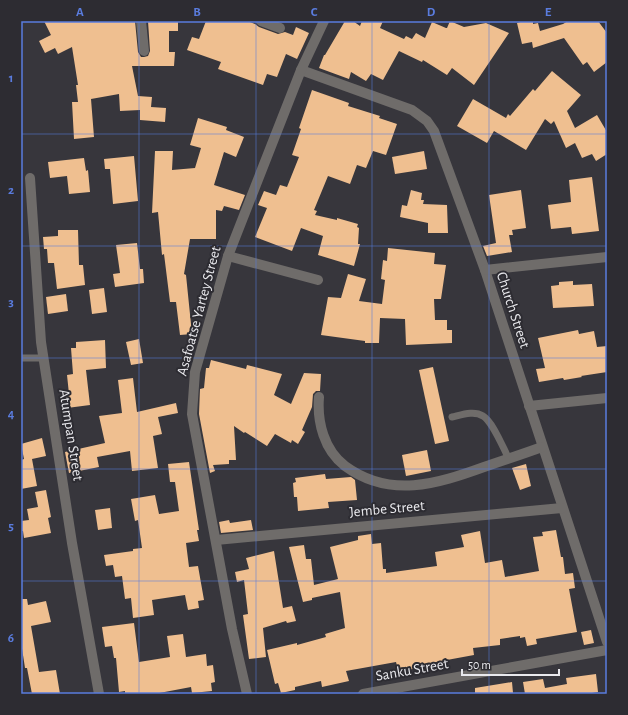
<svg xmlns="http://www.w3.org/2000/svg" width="628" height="715" viewBox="0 0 628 715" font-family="'Alegreya Sans',sans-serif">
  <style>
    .building { fill: #efbf90 }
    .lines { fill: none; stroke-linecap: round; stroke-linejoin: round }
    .service { stroke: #6f6c6a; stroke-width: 7 }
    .minor { stroke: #6f6c6a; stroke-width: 10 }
    .grid { fill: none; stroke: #5a7cde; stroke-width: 1; stroke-opacity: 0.55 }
    .labels { text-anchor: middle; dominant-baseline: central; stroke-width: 4; stroke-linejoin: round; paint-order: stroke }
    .street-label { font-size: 15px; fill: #e9e9ed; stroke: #2d2c32 }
    .neatline { fill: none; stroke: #5a7cde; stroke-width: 1.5 }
    .grid-label { font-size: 13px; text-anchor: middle; font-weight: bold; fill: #5a7cde }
  </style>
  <rect width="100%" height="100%" fill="#37363c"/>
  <!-- building -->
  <g class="building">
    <polygon points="44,21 135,21 138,52 141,57 144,57 148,56 150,51 148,21 178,21 178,31 169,31 169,52 175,52 174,66 132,66 138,96 152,97 151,107 166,108 165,122 140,120 140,110 120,111 119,94 91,99 94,137 74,139 72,102 78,102 76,85 78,85 72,47 58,54 55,48 45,53 39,41 51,35"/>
    <polygon points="206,21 247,21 255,24 259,27 278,34 285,32 293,35 296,27 309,33 297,59 286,54 277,77 267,74 263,85 218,69 221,62 187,50 192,37 199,39"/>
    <polygon points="345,21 353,21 360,26 362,21 383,21 380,28 404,39 406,36 412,39 416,33 425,38 432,22 446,28 447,28 450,21 464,27 486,23 509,33 474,85 452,68 447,75 423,60 422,62 399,51 383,80 371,74 366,81 351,72 349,79 319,68 324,55 325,55"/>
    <polygon points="524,21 533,21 533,24 538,23 540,31 563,24 568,21 598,21 607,33 607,62 594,72 587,62 583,65 564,38 533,48 532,42 522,44 517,23"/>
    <polygon points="552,71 581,95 567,111 575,128 597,115 607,132 607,154 596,161 592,154 582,158 575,143 566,148 554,121 551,124 545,119 526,150 494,131 487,143 457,126 473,99 506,118 508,114 510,116 533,89 535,91"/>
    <polygon points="312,90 349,103 348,106 380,116 379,118 397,124 386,155 373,151 366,168 357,165 350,184 328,176 314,210 317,211 315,215 337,220 337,218 358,224 357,227 359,228 358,244 360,244 354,266 318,255 323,236 301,228 292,251 255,237 267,208 258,205 264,191 276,195 280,185 287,187 299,157 292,155 301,129 299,128"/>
    <polygon points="198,118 227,127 226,130 244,137 236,157 224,152 214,185 245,195 239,210 224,206 222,211 216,210 216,239 190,239 184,274 186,275 192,334 180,335 176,302 170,302 164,254 162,255 158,212 152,213 155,151 173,151 172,170 195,168 201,148 190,145"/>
    <polygon points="424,151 427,169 395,174 392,157"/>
    <polygon points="134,156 138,201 113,204 110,169 105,169 104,159"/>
    <polygon points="84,158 86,171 88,170 90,192 69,194 67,176 50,178 48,162"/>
    <polygon points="592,177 599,231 572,234 571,227 551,229 548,205 571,202 569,180"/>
    <polygon points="411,190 422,193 421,200 424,200 423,204 447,205 448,233 428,233 428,223 400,217 402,205 407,206"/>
    <polygon points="521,190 526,228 512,230 513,235 509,235 512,252 487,256 483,246 496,243 489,195"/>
    <polygon points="58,230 78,230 79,265 83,265 85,285 57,289 54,263 48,263 47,249 44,249 43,237 58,236"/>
    <polygon points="137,243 140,269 143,269 144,283 115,287 113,274 120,273 116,245"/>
    <polygon points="388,248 435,253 434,264 446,265 441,299 434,299 435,320 447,320 447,330 452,330 452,343 406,345 405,319 380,318 379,343 365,343 365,341 321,335 328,297 341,298 348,274 366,279 359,301 382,304 385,280 381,279 383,260 387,261"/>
    <polygon points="573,281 573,285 592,284 594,306 553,308 551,286 559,285 559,282"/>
    <polygon points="104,288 107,312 92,314 89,290"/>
    <polygon points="66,294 68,311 48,314 46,297"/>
    <polygon points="578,330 579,334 594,331 597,347 607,346 607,372 581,376 582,377 564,380 563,378 539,382 536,369 545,368 538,338"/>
    <polygon points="139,339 143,363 131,365 126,342"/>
    <polygon points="105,340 106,368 86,370 90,405 67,408 65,395 69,394 67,375 73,374 71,348 76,348 76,342"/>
    <polygon points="211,360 246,369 247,365 282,374 274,395 291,404 304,373 321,374 320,391 316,391 313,394 312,407 302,430 305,432 298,444 292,440 291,443 275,434 267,446 245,432 244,433 234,426 236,460 229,460 229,464 213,465 215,471 210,473 199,414 200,389 204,388 206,368 209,368"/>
    <polygon points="433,367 449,441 435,444 419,370"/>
    <polygon points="133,378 137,412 176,403 178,413 158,417 162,434 153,436 158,468 132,471 130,451 97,457 99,467 69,473 65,452 105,443 99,416 122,413 118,380"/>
    <polygon points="42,438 46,456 32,459 37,486 21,489 21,460 24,459 21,444"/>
    <polygon points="427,450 431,471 406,476 402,455"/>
    <polygon points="189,462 199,530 197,530 199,541 186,543 189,567 198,566 204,600 198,601 199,608 188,610 185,595 152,600 154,615 133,618 131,598 125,599 122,576 115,577 113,565 106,566 104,555 133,551 133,549 142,548 138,520 135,521 131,499 155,495 159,514 179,511 175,482 170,482 168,464"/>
    <polygon points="526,464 531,486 520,490 512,468"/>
    <polygon points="325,474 326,479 351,477 355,480 357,500 328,502 329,508 298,511 297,497 294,497 293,483 296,482 295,478"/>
    <polygon points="46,490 51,517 48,518 51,533 24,538 23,531 21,531 21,521 29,520 27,509 38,507 35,492"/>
    <polygon points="110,508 112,528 98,530 95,510"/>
    <polygon points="229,520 230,523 251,520 253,530 221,533 219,522"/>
    <polygon points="556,530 561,557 563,557 565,574 573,573 575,588 569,589 577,632 536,639 537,644 527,646 525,637 520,638 520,636 500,639 500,645 473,648 474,655 436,662 399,673 396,662 346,671 349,681 322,687 321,681 295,687 295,690 281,693 278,683 275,684 267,650 297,643 297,645 326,637 325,634 345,628 340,592 312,598 312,600 303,602 289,547 304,545 306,559 311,559 314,585 338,579 330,547 358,540 358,536 371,534 372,544 381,543 383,569 386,569 386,573 437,566 435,552 464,547 461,535 480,531 485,563 502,560 505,577 539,571 533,537 543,536 542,532"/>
    <polygon points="274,551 283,608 292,606 296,621 287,623 286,621 263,628 266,657 249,659 243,615 248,614 244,580 237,582 235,572 249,569 246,558"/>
    <polygon points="21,599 27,599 28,605 46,601 51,622 31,626 39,672 56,670 60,694 32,694 27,668 25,668 21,642"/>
    <polygon points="134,623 139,662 170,657 167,636 183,634 186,657 206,654 207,666 213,665 215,682 211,683 212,691 192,693 191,687 154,694 125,694 125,691 119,692 116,658 114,658 112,646 105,647 102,627"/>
    <polygon points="591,630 594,643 584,645 581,632"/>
    <polygon points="596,674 598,692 586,694 525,694 523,682 543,679 545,688 567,684 566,678"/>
    <polygon points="512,682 513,693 475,694 475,688"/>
  </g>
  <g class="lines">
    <!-- service -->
    <g class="service">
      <polyline points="21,358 43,358"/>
      <path d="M452 417C461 415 474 410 483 416 493 422 503 448 509 459"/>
    </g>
    <!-- minor -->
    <g class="minor">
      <polyline points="141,21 144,51"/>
      <polyline points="261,21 280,28"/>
      <polyline points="301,70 412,110 427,121 434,131 485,270 607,642"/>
      <polyline points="30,178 41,342 72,543 99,694"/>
      <polyline points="228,256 318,280"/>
      <polyline points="485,270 607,257"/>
      <path d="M319 397C317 422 324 450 345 466 390 499 437 484 484 467 504 460 523 454 542 447"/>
      <polyline points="529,406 607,398"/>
      <polyline points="216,540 562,508"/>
      <polyline points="247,694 232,629 192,414 195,372 228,256 301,70 324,21"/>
      <polyline points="363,694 607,650"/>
    </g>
  </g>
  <!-- grid -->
  <path class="grid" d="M139 21V694M256 21V694M372 21V694M489 21V694M21 134H607M21 246H607M21 358H607M21 469H607M21 581H607"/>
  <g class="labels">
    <!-- street labels -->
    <g class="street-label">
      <text transform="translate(513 310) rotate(72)">Church Street</text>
      <text transform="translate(199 311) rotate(-75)">Asafoatse Yartey Street</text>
      <text transform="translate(71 435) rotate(81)">Atumpan Street</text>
      <text transform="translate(387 509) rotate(-5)">Jembe Street</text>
      <text transform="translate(412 670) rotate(-10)">Sanku Street</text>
    </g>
  </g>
  <!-- border -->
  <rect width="628" height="715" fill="none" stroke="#2d2c32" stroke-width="44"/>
  <!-- scale -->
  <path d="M462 669v6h97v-6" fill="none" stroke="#e9e9ed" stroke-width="2"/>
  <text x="468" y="669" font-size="12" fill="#e9e9ed" stroke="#2d2c32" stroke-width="3" paint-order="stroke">50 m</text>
  <rect x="22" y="22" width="584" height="671" class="neatline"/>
  <g class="grid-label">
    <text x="80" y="16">A</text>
    <text x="197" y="16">B</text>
    <text x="314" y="16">C</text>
    <text x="431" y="16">D</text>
    <text x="548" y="16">E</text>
    <text x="11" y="82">1</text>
    <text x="11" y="194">2</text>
    <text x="11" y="306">3</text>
    <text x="11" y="418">4</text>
    <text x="11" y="530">5</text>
    <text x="11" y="642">6</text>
  </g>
</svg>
